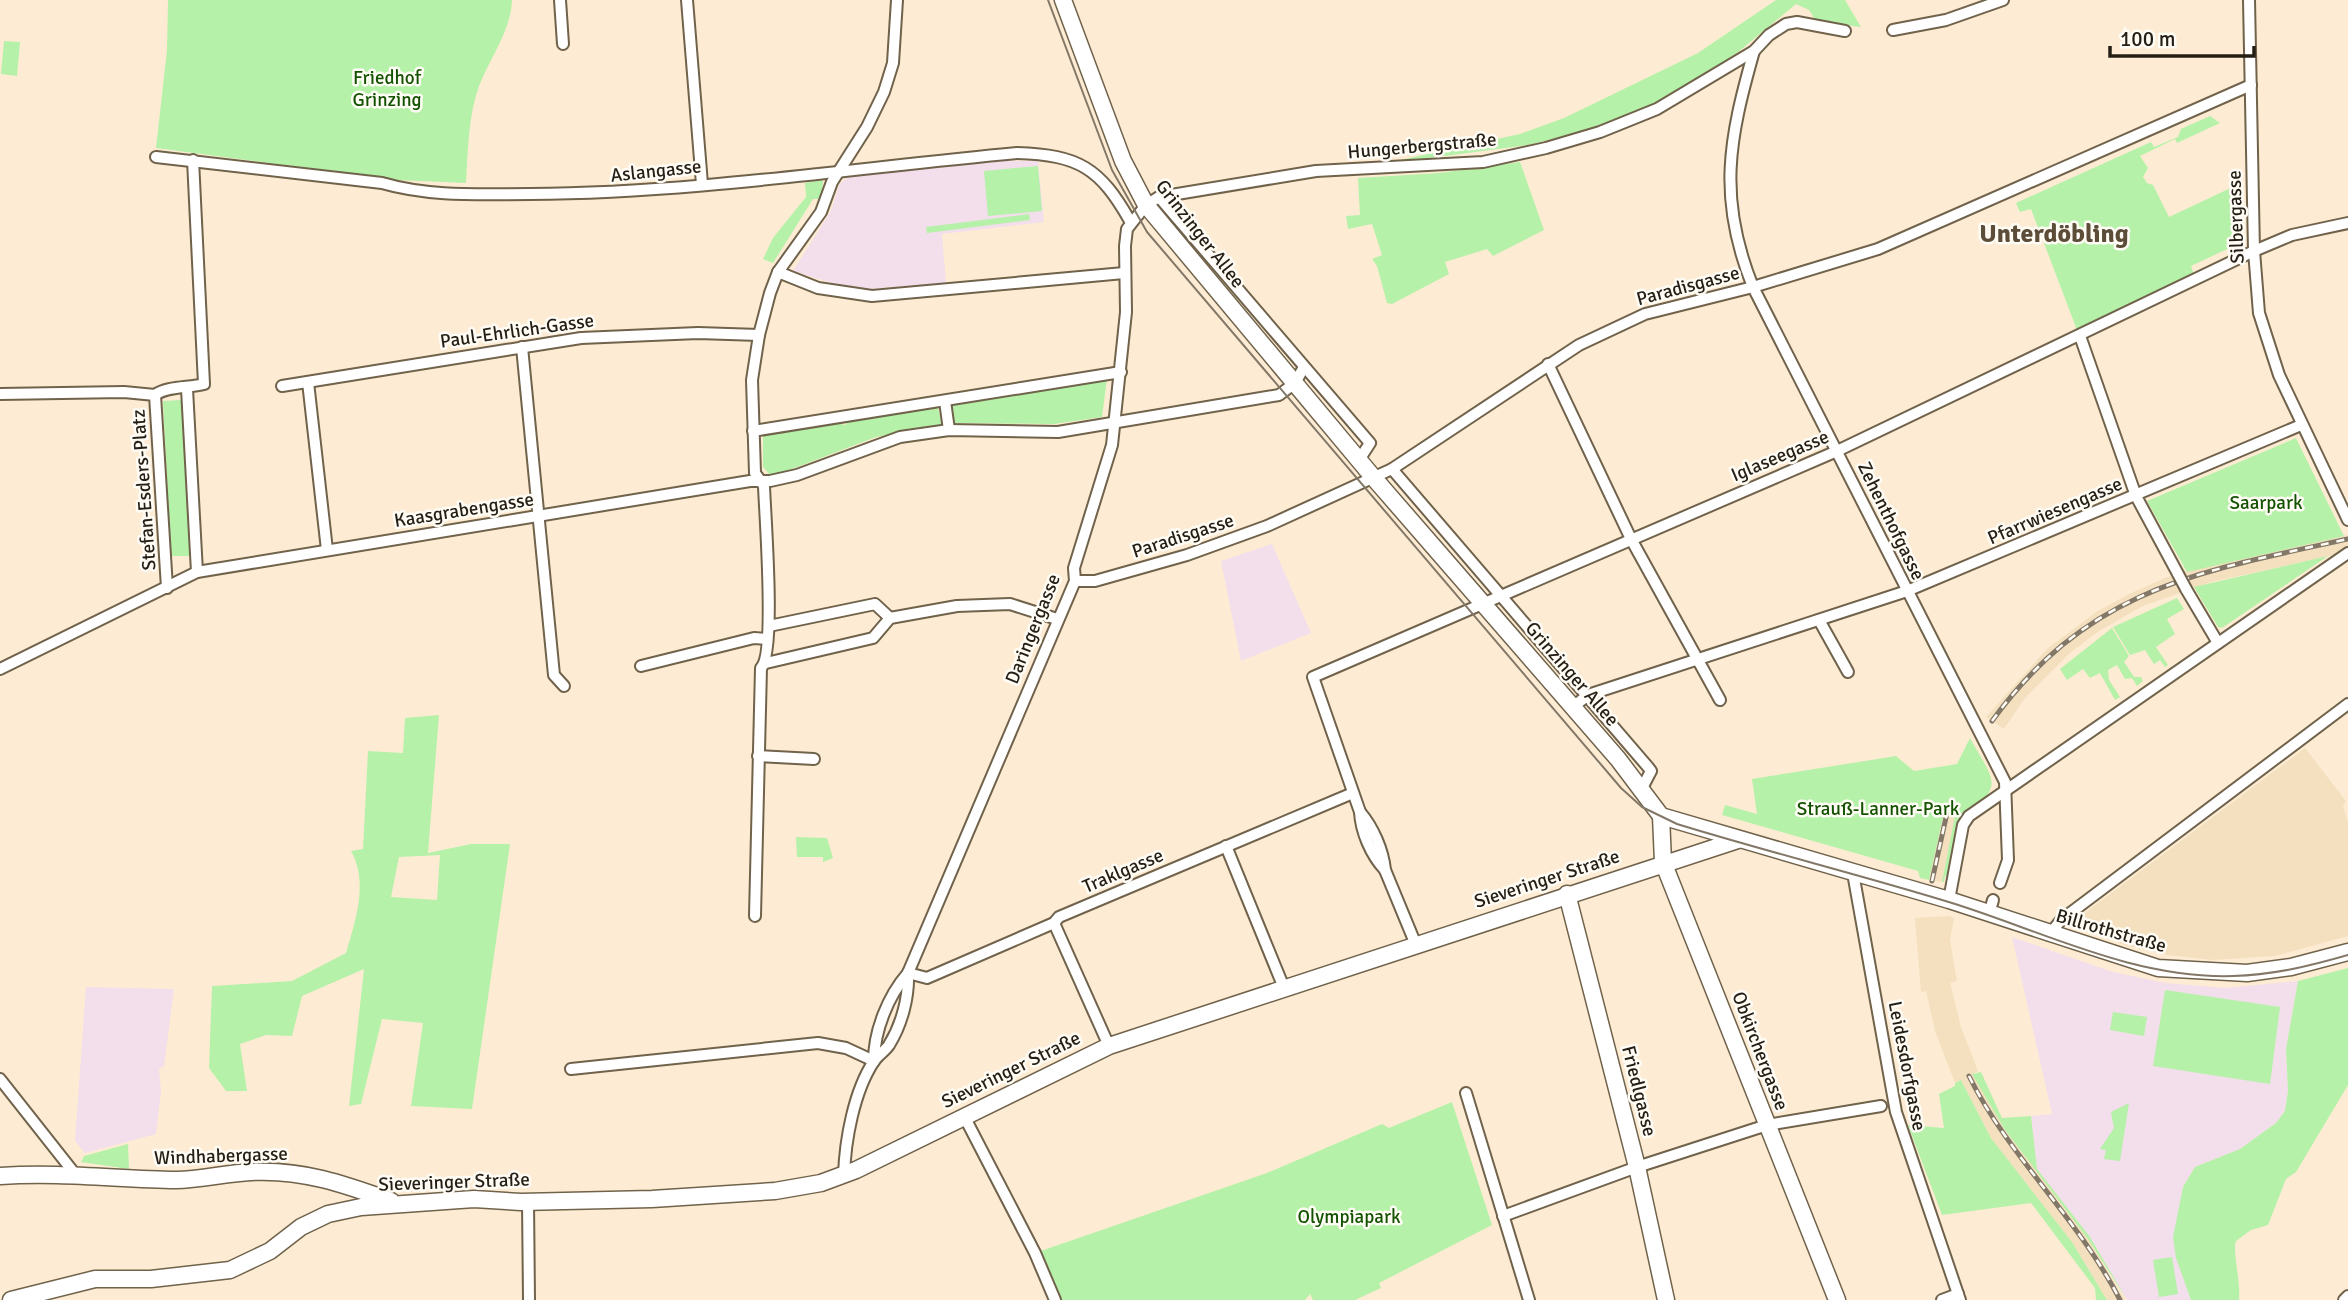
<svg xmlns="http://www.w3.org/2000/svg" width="2348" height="1300" viewBox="0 0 2348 1300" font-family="Signika,sans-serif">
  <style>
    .built { fill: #f4e0bf }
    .education { fill: #f3deec }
    .green { fill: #b5f1a8; fill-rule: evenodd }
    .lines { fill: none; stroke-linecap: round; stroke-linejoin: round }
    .street-casing { stroke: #70624b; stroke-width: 14 }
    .secondary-casing { stroke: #70624b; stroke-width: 19 }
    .street { stroke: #fff; stroke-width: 10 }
    .secondary { stroke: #fff; stroke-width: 16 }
    .tram { stroke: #837868; stroke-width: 2 }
    .rail-casing { stroke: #837868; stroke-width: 5 }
    .rail { stroke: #fffcf6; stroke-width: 2.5; stroke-dasharray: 8; stroke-linecap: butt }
    .street-bridge-casing { stroke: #70624b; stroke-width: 14; stroke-linecap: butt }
    .street-bridge { stroke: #fff; stroke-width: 10 }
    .labels { text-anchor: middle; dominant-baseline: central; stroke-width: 5; stroke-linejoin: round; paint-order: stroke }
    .park-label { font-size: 19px; fill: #135200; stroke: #fffcf6 }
    .street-label { font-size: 19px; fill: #241e15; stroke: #fffcf6 }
    .district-label { font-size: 26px; font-weight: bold; fill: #5b4d38; stroke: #fffcf6 }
  </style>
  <rect width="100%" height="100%" fill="#fdecd3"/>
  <!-- built -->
  <g class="built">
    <polygon points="2348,535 2348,552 2211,582 2143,606 2099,631 2070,653 2025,698 2004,729 1986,717 2047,649 2096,612 2129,594 2167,577 2214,564"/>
    <polygon points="2305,748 2346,801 2343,806 2348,822 2348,936 2275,956 2213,960 2167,955 2124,945 2080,925 2082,915"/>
    <polygon points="1944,813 1955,816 1942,882 1929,880"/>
    <polygon points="1949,916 1954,918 1950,940 1957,981 1950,983 1961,1027 1978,1071 1973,1074 2005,1130 2088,1239 2125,1300 2107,1300 2072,1242 1991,1138 1961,1080 1955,1083 1935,1031 1926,991 1921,992 1915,918"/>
  </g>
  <!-- education -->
  <g class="education">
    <polygon points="1004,161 1038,161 1044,222 942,234 946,283 869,289 845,287 793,271 831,211 839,185 848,177"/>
    <polygon points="1272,544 1311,633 1241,661 1221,561"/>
    <polygon points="2012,937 2113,972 2166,983 2225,988 2298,981 2286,1049 2288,1091 2285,1111 2276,1123 2240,1149 2195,1167 2183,1187 2177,1221 2182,1274 2191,1300 2127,1300 2090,1237 2037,1169 2031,1116 2052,1114"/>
    <polygon points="86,987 174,989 164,1066 159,1069 161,1092 156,1134 85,1153 75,1141"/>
  </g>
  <!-- green -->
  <g class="green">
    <path d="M168 0H512C511 31 490 58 479 86 468 117 468 151 466 183L397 180 156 148 167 50Z"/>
    <polygon points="1776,0 1845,0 1861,27 1816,21 1809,10 1796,4 1732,57 1662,101 1601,127 1528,145 1377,165 1520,134 1564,118 1698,53"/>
    <polygon points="4,41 20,42 17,76 1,74"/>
    <polygon points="2210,116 2220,123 2177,143 2175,139 2140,156 2148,168 2143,177 2147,183 2153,185 2169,217 2237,185 2238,244 2191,266 2194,275 2077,330 2031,209 2020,212 2016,203 2151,142 2154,147 2178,137 2181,129"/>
    <polygon points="1520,162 1544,230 1493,256 1487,249 1445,262 1449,274 1392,304 1387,303 1377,266 1372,259 1382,255 1372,224 1348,229 1346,216 1360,215 1358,178 1440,173"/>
    <polygon points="1038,166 1042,211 988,216 984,171"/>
    <polygon points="823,180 822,199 813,199 773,263 763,259 773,238 806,197 805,183"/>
    <polygon points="1029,214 1030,220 927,233 926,227"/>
    <polygon points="1107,379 1102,417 1054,424 954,423 952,406 960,403"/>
    <polygon points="182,400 190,556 171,556 163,401"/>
    <polygon points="935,407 938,408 942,425 876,437 784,472 770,475 763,467 763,434 835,422 845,425 850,420"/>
    <polygon points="2296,438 2344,536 2187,572 2147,501"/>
    <polygon points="2328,556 2222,628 2218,627 2194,587"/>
    <polygon points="2177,598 2184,609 2167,619 2175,634 2156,647 2168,665 2165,667 2160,660 2154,664 2145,650 2130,655 2113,627"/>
    <polygon points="2112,628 2129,656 2124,662 2134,677 2141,677 2143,681 2137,686 2132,678 2125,679 2117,665 2108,670 2109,680 2120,697 2115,700 2100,673 2090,678 2083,669 2067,680 2060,669"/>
    <path d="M439 715 428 853 471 844H510L472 1109 411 1106 423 1023 382 1019 361 1104 349 1106 364 969 302 996 292 1036 266 1035 240 1044 247 1091H226L209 1068 212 986 292 981 346 953C355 921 369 883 351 851L363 849 368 751 403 753 405 718ZM440 855 437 900 391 897 399 857Z"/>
    <path d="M1970 738C1993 780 2007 786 1962 817L1949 876H1945L1944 882H1942L1955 816 1944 813 1929 880 1920 878 1918 871 1722 815 1725 805 1757 814 1752 779 1896 756 1914 771 1957 764Z"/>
    <polygon points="796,837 827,838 833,858 823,862 823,857 797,857"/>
    <path d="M2348 968V1085L2296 1172 2286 1179 2268 1225 2251 1230 2236 1241C2232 1251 2241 1282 2239 1300H2191L2176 1258 2173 1237 2183 1187 2195 1167 2240 1149 2276 1123 2285 1111 2288 1091 2286 1049 2298 981Z"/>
    <polygon points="2165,990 2280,1007 2270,1084 2153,1066"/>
    <polygon points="2113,1012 2147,1017 2144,1036 2110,1030"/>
    <polygon points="1981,1072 2002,1118 2031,1116 2037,1169 2090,1237 2127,1300 2088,1239 2005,1130 1972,1074"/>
    <polygon points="1961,1080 1991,1138 2072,1242 2107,1300 2096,1300 2095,1288 2031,1203 1942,1215 1908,1125 1944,1128 1939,1094 1955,1086 1955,1083"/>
    <polygon points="1452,1102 1492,1225 1379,1283 1381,1288 1355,1300 1313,1300 1310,1294 1305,1300 1055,1300 1035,1253 1267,1173 1382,1124 1389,1128"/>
    <polygon points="2129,1103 2120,1161 2104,1159 2106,1150 2100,1149 2114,1128 2111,1112"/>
    <polygon points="128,1144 129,1169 81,1162 84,1156"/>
    <polygon points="2172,1257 2178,1294 2159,1297 2153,1260"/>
  </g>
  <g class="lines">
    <defs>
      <g id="street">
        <polyline points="560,0 563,44"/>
        <polyline points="687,0 702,184"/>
        <polyline points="2249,0 2254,251 2259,313 2279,375 2348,520"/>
        <polyline points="1893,30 1946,20 2003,0"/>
        <path d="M1754 51C1729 139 1717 198 1753 287L2005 782 2008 860 2000 883"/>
        <path d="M156 157 382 183C430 197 480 194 530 194 692 193 855 168 1017 153 1079 155 1100 168 1130 221"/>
        <polyline points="1159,197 1370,443 1359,460"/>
        <polyline points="778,272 818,288 872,296 1124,273"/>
        <polyline points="2080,336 2136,496 2178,574"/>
        <polyline points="522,347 554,675 564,686"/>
        <polyline points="1548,364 1631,539 1720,700"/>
        <polyline points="308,382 327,550"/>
        <polyline points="282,386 581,338 698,333 759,335"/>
        <polyline points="187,389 197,572"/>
        <polyline points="0,394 124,392 155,395"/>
        <path d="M155 395C167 386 189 388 204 384L193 160"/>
        <polyline points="155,395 167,588"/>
        <polyline points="945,401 949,430"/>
        <polyline points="753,431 1121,372"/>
        <polyline points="1392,469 1648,767 1651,771 1641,790"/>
        <polyline points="1075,581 1095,581 1187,555 1267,526 1392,469 1579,345 1645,314 1753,287 1878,249 2251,85"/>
        <polyline points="2186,589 2218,643"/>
        <polyline points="1819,620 1848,672"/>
        <polyline points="769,626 875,604 890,618"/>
        <polyline points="766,663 873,638 890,618 957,606 1010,604 1057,619"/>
        <polyline points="641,666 754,638 767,639"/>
        <polyline points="0,669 197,572 750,481 770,481 797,475 900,437 949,430 1058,432 1279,395 1295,383 1304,367"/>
        <polyline points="1573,707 1588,695 1907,591 2301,425"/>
        <polyline points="758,756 814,759"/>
        <path d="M1360 812C1373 827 1383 850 1385 870L1416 945"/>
        <polyline points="1226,846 1284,988"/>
        <path d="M1385 870C1371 855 1361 832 1360 812L1313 677 1837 451 2254 251 2292 235 2348 223"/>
        <polyline points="1853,873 1896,1112 1960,1300"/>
        <polyline points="1949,900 1963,825 1969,816 2348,553"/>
        <polyline points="1989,914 1993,900"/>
        <path d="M755 916 761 668C776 653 765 516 764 486L755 473 752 380 759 335 770 293 778 272 821 212 832 182 867 127 884 92 893 63 897 0"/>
        <polyline points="1054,923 1109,1046"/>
        <polyline points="2049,935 2061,920 2348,704"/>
        <polyline points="908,973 927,978 1054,923 1059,917 1353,793"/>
        <path d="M874 1061C874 1031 888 996 908 973L1075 581 1074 568 1112 445 1126 312 1125 246 1127 229 1146 205 1159 197 1316 171 1483 162 1546 148 1600 132 1657 109 1754 51 1769 35 1786 24 1797 22 1845 31"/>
        <polyline points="571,1069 818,1043 846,1048 874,1061"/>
        <polyline points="0,1079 75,1174"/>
        <polyline points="1466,1093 1529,1300"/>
        <polyline points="964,1116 1035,1253 1055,1300"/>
        <path d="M844 1176C845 1140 854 1091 874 1061 878 1055 885 1051 889 1045 902 1024 909 997 908 973"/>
        <polyline points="528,1201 529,1300"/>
        <polyline points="1503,1216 1637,1167 1767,1125 1881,1106"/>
        <polyline points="1942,1300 1958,1294"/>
        <polyline points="2344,1300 2348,1296"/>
      </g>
      <g id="secondary">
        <polyline points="1063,0 1123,161 1146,205 1373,477 1618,759 1661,816 1949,900 2158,968 2247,973 2291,967 2348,952"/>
        <polyline points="1661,816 1663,862 1837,1300"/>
        <polyline points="1567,894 1637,1167 1666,1300"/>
        <path d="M0 1176C59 1172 117 1179 176 1180 201 1180 226 1173 251 1172 301 1169 344 1184 391 1201"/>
        <polyline points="11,1300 95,1279 151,1279 230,1270 270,1251 301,1227 328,1214 361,1207 474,1199 521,1202 652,1199 775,1191 821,1183 856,1170 1109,1046 1738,840"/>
      </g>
    </defs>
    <!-- street casing -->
    <use href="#street" class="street-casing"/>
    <!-- secondary casing -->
    <use href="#secondary" class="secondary-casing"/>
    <!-- street -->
    <use href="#street" class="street"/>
    <!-- secondary -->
    <use href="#secondary" class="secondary"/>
    <!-- tram -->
    <path class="tram" d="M1048 0 1112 170 1147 232 1621 788 1642 807 1677 824C1768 852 1861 875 1952 903 2045 932 2134 979 2233 976 2273 975 2310 966 2348 955"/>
    <defs>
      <g id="rail">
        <path d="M1992 721C2089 588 2197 572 2348 539"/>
        <polyline points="1932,881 1947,813"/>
        <path d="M1969 1076C2009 1157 2079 1219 2120 1300"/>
      </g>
    </defs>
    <!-- rail casing -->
    <use href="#rail" class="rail-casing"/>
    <!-- rail -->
    <use href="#rail" class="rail"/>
    <defs>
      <polyline id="street-bridge" points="2178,574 2186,589"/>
    </defs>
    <!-- street-bridge casing -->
    <use href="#street-bridge" class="street-bridge-casing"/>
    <!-- street-bridge -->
    <use href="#street-bridge" class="street-bridge"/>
  </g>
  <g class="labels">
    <!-- park labels -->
    <g class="park-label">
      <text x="387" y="78">Friedhof<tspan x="387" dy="22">Grinzing</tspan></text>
      <text x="2266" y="503">Saarpark</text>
      <text x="1878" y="809">Strauß-Lanner-Park</text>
      <text x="1349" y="1217">Olympiapark</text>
    </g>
    <!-- street labels -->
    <g class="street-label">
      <text transform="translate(1422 146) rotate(-5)">Hungerbergstraße</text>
      <text transform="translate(656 171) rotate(-6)">Aslangasse</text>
      <text transform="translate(2236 217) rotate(-92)">Silbergasse</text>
      <text transform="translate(1200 234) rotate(52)">Grinzinger Allee</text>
      <text transform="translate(1688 286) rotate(-15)">Paradisgasse</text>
      <text transform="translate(517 331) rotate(-8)">Paul-Ehrlich-Gasse</text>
      <text transform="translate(1780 456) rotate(-23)">Iglaseegasse</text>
      <text transform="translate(144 490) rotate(-94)">Stefan-Esders-Platz</text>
      <text transform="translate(464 510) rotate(-9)">Kaasgrabengasse</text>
      <text transform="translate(2055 511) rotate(-23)">Pfarrwiesengasse</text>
      <text transform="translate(1891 521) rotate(64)">Zehenthofgasse</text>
      <text transform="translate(1183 536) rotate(-18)">Paradisgasse</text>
      <text transform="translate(1033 629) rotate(-68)">Daringergasse</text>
      <text transform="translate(1572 674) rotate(49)">Grinzinger Allee</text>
      <text transform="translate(1123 871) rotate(-23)">Traklgasse</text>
      <text transform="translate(1547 879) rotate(-18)">Sieveringer Straße</text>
      <text transform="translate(2111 931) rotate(16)">Billrothstraße</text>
      <text transform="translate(1760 1051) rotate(69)">Obkirchergasse</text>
      <text transform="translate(1907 1066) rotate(79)">Leidesdorfgasse</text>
      <text transform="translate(1011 1070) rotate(-26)">Sieveringer Straße</text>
      <text transform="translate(1639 1091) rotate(76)">Friedlgasse</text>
      <text transform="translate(221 1156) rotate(-2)">Windhabergasse</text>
      <text transform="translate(454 1182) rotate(-2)">Sieveringer Straße</text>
    </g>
    <!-- district labels -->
    <g class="district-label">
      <text x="2054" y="234">Unterdöbling</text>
    </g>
  </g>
  <!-- scale -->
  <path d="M2110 46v10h144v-10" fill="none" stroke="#241e15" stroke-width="3.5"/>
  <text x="2120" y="46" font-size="21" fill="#241e15" stroke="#fffcf6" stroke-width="5" paint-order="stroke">100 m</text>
</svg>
